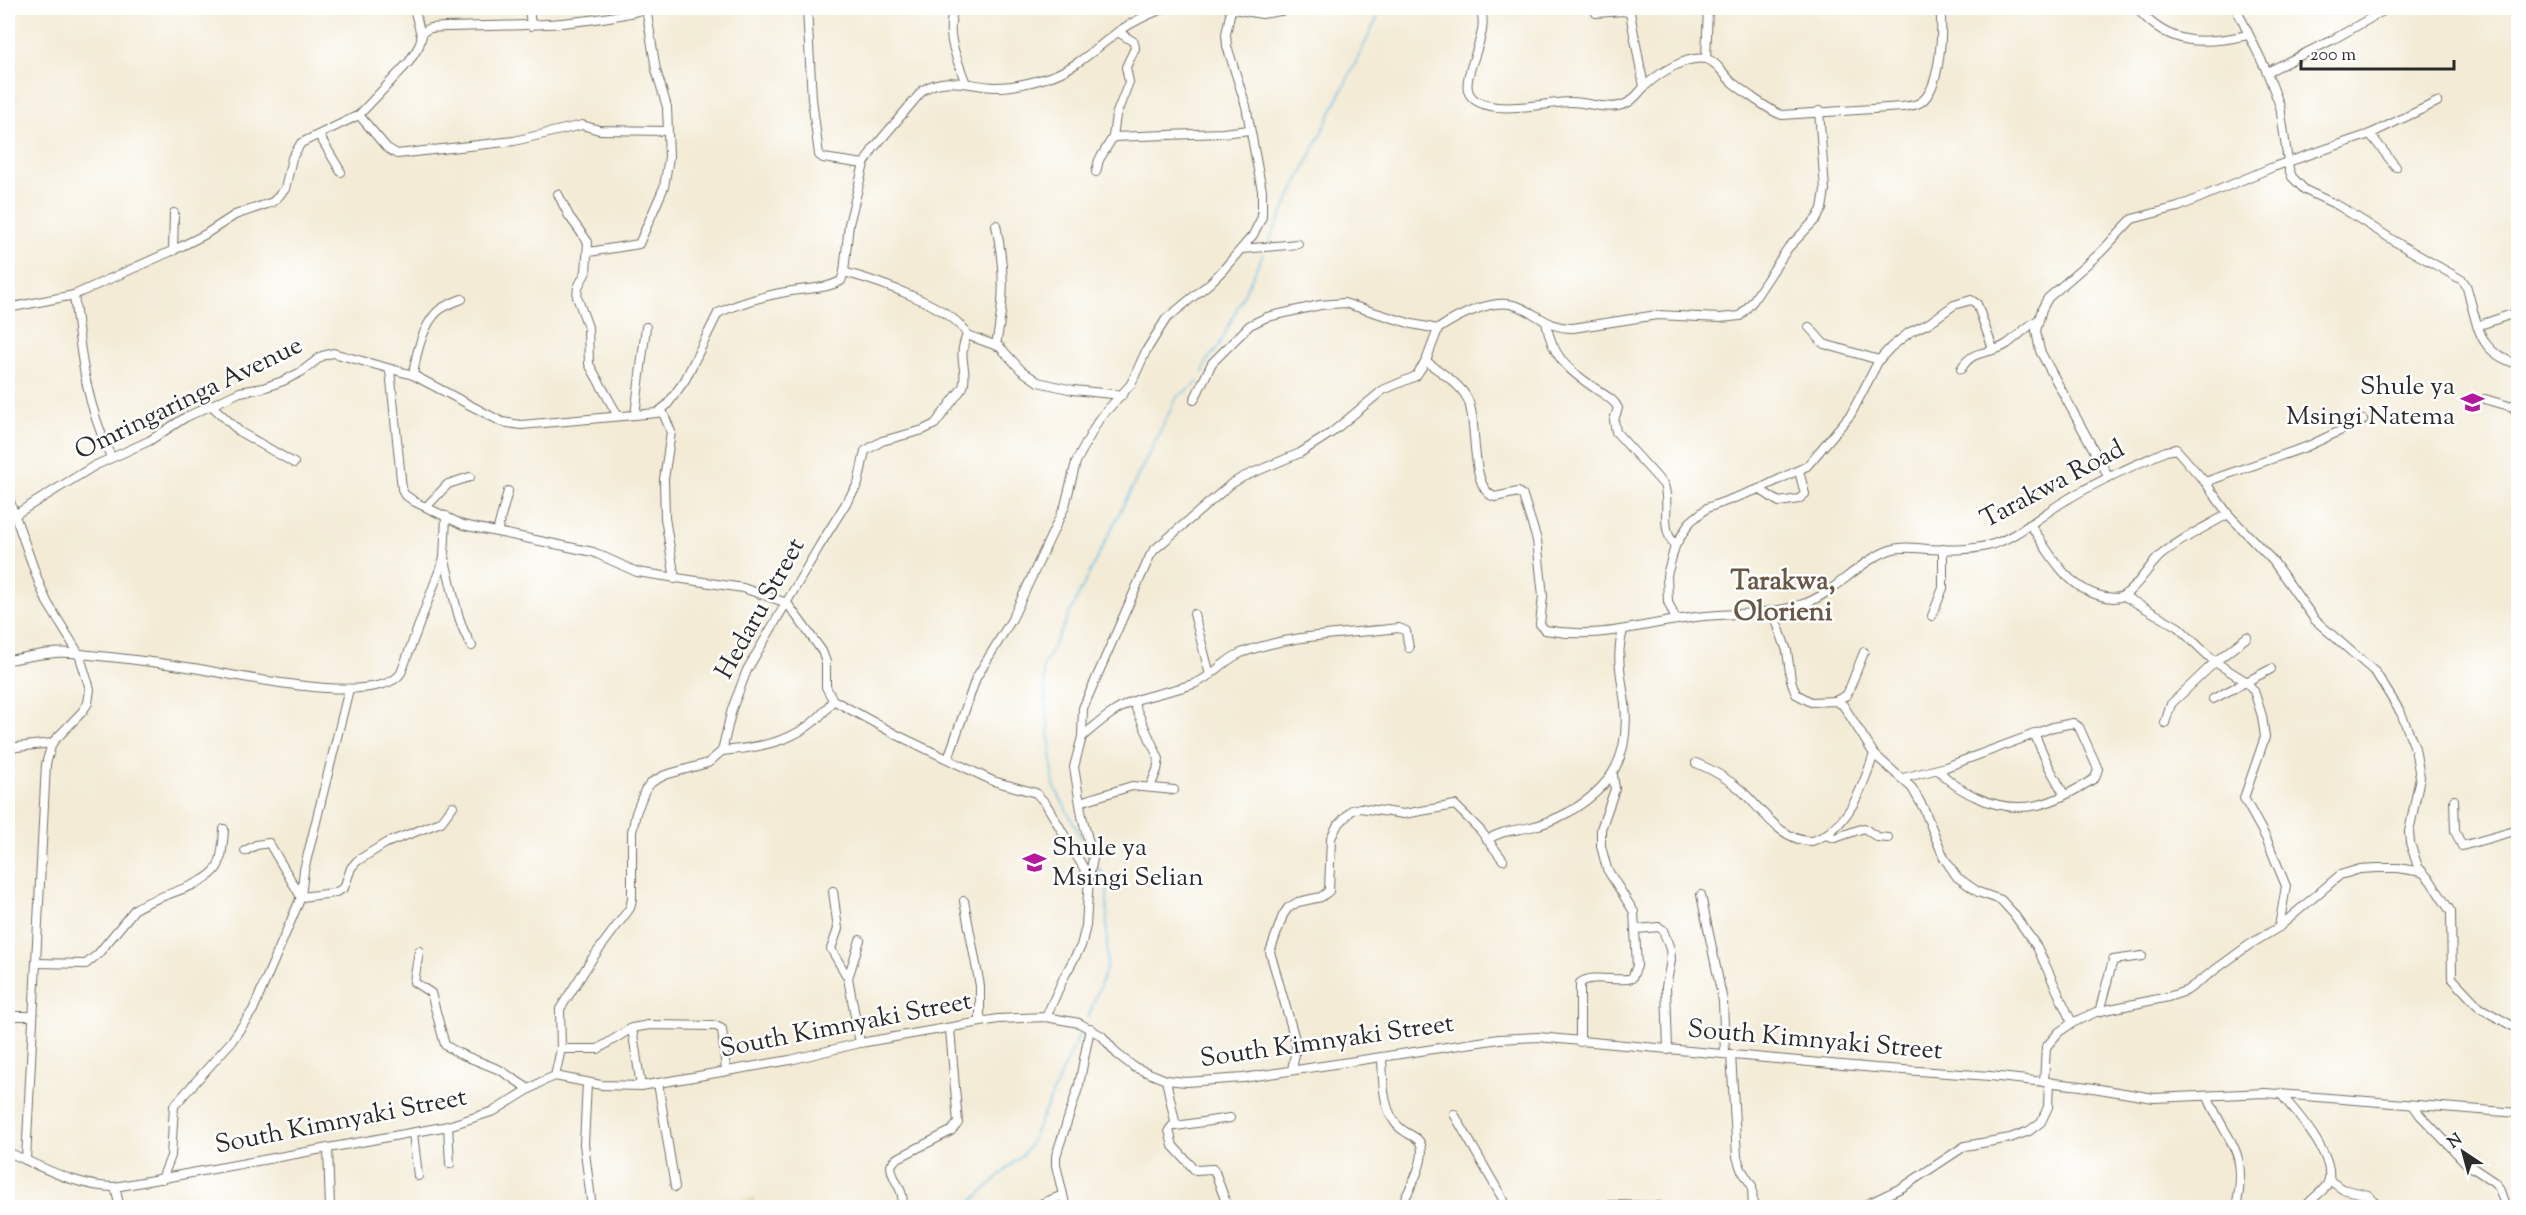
<svg xmlns="http://www.w3.org/2000/svg" width="2526" height="1215" viewBox="0 0 2526 1215" font-family="'Sorts Mill Goudy',serif">
  <style>
    .built { fill: #e3dbba }
    .lines { fill: none; stroke-linecap: round; stroke-linejoin: round }
    .stream { stroke: #69bee6; stroke-width: 1.5 }
    .minor-casing { stroke: #716e66; stroke-width: 10 }
    .minor { stroke: #fff; stroke-width: 8 }
    .labels { text-anchor: middle; dominant-baseline: central; stroke-width: 5; stroke-linejoin: round; paint-order: stroke }
    .poi-label { font-size: 26px; fill: #2b2b2b; stroke: #fff; text-anchor: end }
    .street-label { font-size: 26px; fill: #2b2b2b; stroke: #fff }
    .neighbourhood-label { font-size: 27px; font-weight: bold; fill: #695645; stroke: #fff }
  </style>
  <rect width="100%" height="100%" fill="#fff"/>
  <filter id="ink" filterUnits="userSpaceOnUse"><feTurbulence type="fractalNoise" baseFrequency=".0167" numOctaves="2"/><feDisplacementMap in="SourceGraphic" scale="12" xChannelSelector="R" yChannelSelector="G"/><feConvolveMatrix kernelMatrix="1 2 1 2 8 2 1 2 1" color-interpolation-filters="sRGB"/></filter>
  <filter id="wash" filterUnits="userSpaceOnUse"><feTurbulence type="fractalNoise" baseFrequency=".008" numOctaves="4" result="noise"/><feDisplacementMap in="SourceGraphic" scale="24" xChannelSelector="R" yChannelSelector="G"/><feGaussianBlur stdDeviation="1.35" result="paint"/><feColorMatrix in="noise" values="0 0 0 0 0 0 0 0 0 0 0 0 0 0 0 0 0 1.4 0 .05"/><feComposite in="paint" operator="in"/></filter>
  <g filter="url(#wash)">
    <rect width="100%" height="100%" fill="#f3ebd5"/>
    <!-- built -->
    <polygon class="built" points="754,1198 755,1207 705,1207 753,1198"/>
    <g class="lines">
      <!-- stream -->
      <g class="stream">
        <polyline points="1267,245 1382,8"/>
        <polyline points="1203,373 1207,360 1218,348 1264,252"/>
        <polyline points="1088,851 1054,786 1043,667 1177,397 1199,382"/>
        <polyline points="1088,1018 1107,967 1107,880 1098,867"/>
        <polyline points="965,1208 1027,1150 1081,1031"/>
      </g>
    </g>
  </g>
  <g filter="url(#ink)">
    <g class="lines">
      <defs>
        <g id="minor">
          <polyline points="414,8 421,35"/>
          <polyline points="529,8 531,26"/>
          <polyline points="807,8 812,99 819,155 823,158 864,164"/>
          <path d="M954 8C945 35 956 56 965 81"/>
          <polyline points="1228,8 1262,14 1298,8"/>
          <path d="M1479 8C1494 31 1458 77 1470 95 1486 118 1547 102 1571 102 1587 102 1610 111 1625 104 1634 101 1639 92 1645 86 1659 73 1687 55 1706 59 1717 61 1724 76 1733 83 1743 91 1770 111 1782 115L1902 107C1909 106 1915 106 1921 102 1941 88 1943 30 1940 8"/>
          <polyline points="1594,8 1596,13 1623,11 1630,13 1644,87"/>
          <path d="M2137 8C2168 46 2203 45 2248 35"/>
          <path d="M2236 8 2267 72 2280 106 2289 169 2292 177 2305 190 2339 206 2404 247 2462 280 2466 285C2478 322 2475 352 2518 364"/>
          <polyline points="1706,59 1708,8"/>
          <polyline points="2267,72 2334,39 2383,11"/>
          <polyline points="359,115 387,148 397,154 514,141 582,125 599,130 668,131"/>
          <polyline points="2370,134 2396,167"/>
          <polyline points="319,135 341,172"/>
          <polyline points="1113,137 1222,133 1250,130"/>
          <polyline points="1096,172 1099,160 1113,137 1116,115 1129,82 1126,67 1135,48 1134,42 1118,32"/>
          <polyline points="558,194 569,216 588,242 586,272 578,287 577,297 588,327 589,364 618,416"/>
          <polyline points="1242,249 1298,244"/>
          <polyline points="173,251 174,213"/>
          <polyline points="589,252 639,244 664,187 669,157 667,107 656,70 646,8"/>
          <path d="M74 295C81 355 85 401 111 457"/>
          <path d="M8 308 74 295 174 250 204 235 235 215 273 202 285 189 292 158 301 143 359 115 409 62 419 46 423 32 430 28 445 27C515 25 582 27 650 8"/>
          <path d="M1546 322C1552 357 1568 370 1596 389 1604 395 1614 399 1618 408L1614 420 1616 432 1664 485C1671 506 1659 526 1675 546"/>
          <polyline points="2477,326 2518,312"/>
          <polyline points="1809,327 1824,344 1879,360"/>
          <polyline points="967,335 1000,347 1021,370 1038,382 1073,390 1122,395"/>
          <path d="M996 345C1005 298 1005 271 996 225"/>
          <path d="M1426 361C1440 372 1459 383 1467 398 1479 418 1468 489 1495 497L1518 492 1523 496 1537 540 1543 596 1540 624 1545 630C1599 640 1637 625 1689 618 1729 612 1767 617 1806 603 1837 591 1859 561 1890 550 1902 546 1915 548 1927 549 1949 550 1977 551 1999 542 2024 532 2045 512 2068 499 2099 480 2133 466 2166 451L2176 449 2205 482 2228 514 2273 561 2315 620 2376 673 2401 713 2415 748 2420 777 2409 832 2410 843 2418 867 2430 880 2451 912 2452 978 2480 1008 2518 1029"/>
          <path d="M1961 369C1974 347 1989 356 2007 344 2018 336 2026 327 2038 320"/>
          <polyline points="390,370 402,489 404,494 415,502 463,525 593,552 637,572 743,588 787,603 822,651 826,662 826,687 833,700 895,734 993,781 1036,793 1046,804 1089,877"/>
          <path d="M413 375C416 355 422 327 437 312 443 306 454 302 462 299"/>
          <polyline points="2485,399 2509,406 2518,403"/>
          <polyline points="1194,400 1212,363 1250,325 1267,317 1320,305 1344,303 1412,324 1438,329"/>
          <polyline points="211,405 240,432 294,463"/>
          <polyline points="2513,406 2518,418"/>
          <polyline points="662,410 671,432 664,479 665,518 675,579"/>
          <polyline points="635,415 646,327"/>
          <polyline points="2108,476 2040,351 2036,331 2042,309 2048,298 2100,253 2132,219 2178,207 2273,167 2370,134 2437,102"/>
          <polyline points="2205,482 2306,447 2363,420"/>
          <polyline points="1759,489 1779,502 1799,499 1805,494 1799,471"/>
          <polyline points="8,496 39,583 47,602 79,654 90,689 88,703 82,712 52,743 46,764 26,1160"/>
          <polyline points="427,506 448,484 470,477"/>
          <path d="M8 519 94 466 149 441 186 417 240 392 263 388 283 381 301 372 322 356 333 353 413 375 502 422 521 425 657 413 667 405 685 380 718 313C742 302 773 293 799 290 814 288 827 288 841 281L844 272 849 224 864 164 873 149 923 90C946 75 970 86 995 87 1012 87 1030 83 1046 78 1074 70 1096 48 1119 31 1134 21 1149 14 1165 8"/>
          <path d="M2030 524C2050 554 2068 591 2106 597 2112 598 2119 599 2124 595 2140 585 2147 567 2161 555 2181 538 2206 527 2228 514"/>
          <polyline points="497,532 508,491"/>
          <path d="M444 558C453 586 456 623 472 646"/>
          <polyline points="2124,596 2178,627 2215,662 2247,682 2254,691 2262,716 2265,737 2244,798 2266,838 2286,886 2279,927"/>
          <polyline points="1773,612 1787,651 1791,680 1796,694 1811,702 1835,701 1843,705 1874,754 1912,788 1924,809 1944,858 1957,877 1978,892 2001,900 2013,913 2037,947 2072,1023"/>
          <polyline points="1194,614 1210,675"/>
          <polyline points="1932,616 1943,588 1943,549"/>
          <polyline points="1676,620 1668,602 1667,575 1675,546 1690,522 1707,508 1759,489 1807,466 1851,414 1879,360 1891,347 1910,332 1929,323 1954,305 1971,300 1977,304 1993,349"/>
          <path d="M8 660C28 657 50 651 71 653 111 657 153 661 193 668 232 674 377 708 401 673L444 558 446 516"/>
          <polyline points="2213,699 2271,669"/>
          <polyline points="1835,701 1847,695 1864,652"/>
          <polyline points="1133,702 1159,759 1157,770 1150,787"/>
          <polyline points="2165,723 2171,704 2215,662 2247,637"/>
          <polyline points="2034,733 2049,767 2064,794"/>
          <path d="M1082 737C1099 722 1117 707 1139 699 1158 693 1177 690 1196 683 1213 676 1224 660 1241 653 1291 634 1347 634 1399 628L1406 631 1409 648"/>
          <polyline points="8,748 52,743"/>
          <path d="M722 751C767 747 807 739 833 700"/>
          <polyline points="948,759 976,678 1012,619 1057,523 1065,506 1076,462 1099,419 1131,384 1146,351 1166,319 1210,283 1223,270 1253,235 1262,217 1262,191 1246,106 1227,46 1226,34 1231,10"/>
          <path d="M1696 763C1713 770 1727 778 1741 790 1761 808 1781 842 1812 841 1848 830 1863 786 1874 754"/>
          <path d="M1903 778 1946 767 2053 727 2073 723 2079 727 2098 769 2095 778C2055 804 2021 818 1976 797 1961 790 1948 782 1938 769"/>
          <polyline points="2454,800 2455,831 2462,846 2518,830"/>
          <polyline points="1080,802 1132,786 1174,790"/>
          <polyline points="1825,835 1835,838 1864,828 1877,837 1888,838"/>
          <path d="M1487 840C1502 830 1514 831 1531 827 1544 824 1558 818 1569 812 1613 786 1630 756 1625 704 1622 678 1615 657 1623 631"/>
          <polyline points="245,851 256,845 269,843 301,897 334,893 344,888 351,868 357,861 386,843 441,822 453,806"/>
          <polyline points="833,891 838,929 831,949 848,978"/>
          <polyline points="1701,895 1723,1001 1725,1054"/>
          <polyline points="964,901 980,986 980,1021"/>
          <polyline points="1637,929 1659,927 1663,930 1670,949 1671,960 1666,987 1668,1050"/>
          <polyline points="419,951 414,982 431,993 445,1045 458,1053 500,1070 529,1089"/>
          <path d="M37 963 86 964 98 954 135 909C155 895 207 887 218 866 223 855 223 841 224 829"/>
          <polyline points="2099,1012 2113,960 2142,956"/>
          <polyline points="8,1016 33,1016"/>
          <path d="M1046 1017 1064 977 1081 946 1086 926 1089 877 1093 859 1082 816 1074 767 1082 737 1083 708 1150 556 1154 550 1231 484 1243 477 1300 453 1331 433 1383 390 1416 376 1426 361 1438 329C1457 316 1494 297 1517 306 1539 314 1547 328 1573 328L1657 315 1720 318 1740 316 1753 301 1788 248 1817 218 1822 209 1825 190 1819 111"/>
          <polyline points="632,1028 641,1086"/>
          <path d="M1580 1042V983C1593 973 1616 983 1632 978L1637 966 1634 912 1607 869 1601 846V829L1615 789 1613 775"/>
          <polyline points="860,1043 848,978 860,940"/>
          <polyline points="561,1049 598,1049 632,1028 649,1025 716,1026 722,1029 726,1071"/>
          <polyline points="1731,1054 1737,1157 1741,1169 1752,1186 1753,1208"/>
          <path d="M1382 1057C1383 1078 1382 1103 1394 1121 1401 1133 1415 1135 1419 1141 1430 1156 1407 1194 1400 1208"/>
          <polyline points="1292,1070 1296,1048 1295,1039 1270,952 1283,915 1288,908 1298,902 1321,897 1329,891 1331,838 1337,826 1352,810 1360,808 1404,814 1455,805 1480,830 1503,860"/>
          <path d="M555 1076 561 1049 560 1009 592 959 630 908 632 899V832L636 813 645 790 652 782 665 775 708 763 722 751 732 709 747 670 820 545 858 484 865 451 882 441 923 430 935 424 963 387C969 368 956 360 967 335 956 307 873 280 844 272"/>
          <polyline points="1166,1080 1176,1126 1230,1118"/>
          <polyline points="2044,1082 2046,1047 2059,1032 2072,1023 2096,1012 2168,997 2186,991 2249,945 2279,927 2340,875 2360,869 2377,868 2398,868 2422,872"/>
          <polyline points="587,1083 584,1144 592,1208"/>
          <polyline points="658,1083 675,1187"/>
          <path d="M2280 1093C2295 1111 2333 1153 2329 1179 2327 1191 2311 1197 2305 1208"/>
          <path d="M2208 1097C2228 1146 2249 1147 2236 1208"/>
          <polyline points="2413,1105 2420,1115 2467,1164 2494,1182 2499,1188 2506,1208"/>
          <polyline points="1454,1114 1508,1208"/>
          <polyline points="1174,1124 1169,1130 1173,1146 1195,1170 1213,1169 1215,1172 1228,1208"/>
          <polyline points="448,1126 450,1164"/>
          <polyline points="413,1133 418,1176"/>
          <polyline points="328,1148 330,1208"/>
          <path d="M8 1152C42 1167 77 1187 115 1187L448 1126 494 1111 541 1082 555 1076 601 1085 641 1086 790 1060 860 1043 998 1019 1046 1017 1079 1023 1102 1036 1117 1054 1134 1067 1166 1080 1186 1082 1243 1078 1499 1039 1538 1037 1875 1068 1990 1076 2081 1086 2154 1098 2265 1093 2518 1113"/>
          <polyline points="162,1179 171,1156 174,1106 231,1042 253,1010 301,897 304,870 349,689"/>
          <polyline points="2329,1180 2342,1189 2368,1195 2381,1208"/>
          <polyline points="115,1187 120,1208"/>
          <path d="M902 1208C906 1188 891 1182 891 1165L896 1159 951 1131 958 1123 950 1029"/>
          <polyline points="1031,1208 1063,1195"/>
          <polyline points="1066,1208 1056,1165 1056,1156 1079,1085 1090,1028"/>
          <polyline points="1537,1208 1608,1205 1660,1206"/>
          <polyline points="1859,1208 1903,1187 1965,1146 2010,1138 2029,1131 2041,1122 2048,1107 2049,1082"/>
        </g>
      </defs>
      <!-- minor casing -->
      <use href="#minor" class="minor-casing"/>
      <!-- minor -->
      <use href="#minor" class="minor"/>
    </g>
  </g>
  <!-- icons -->
  <defs>
    <symbol id="school-bare" viewBox="-9 -9 18 18"><path d="M0-5L7-2L0 1L-7-2ZM-4 1L0 2.5L4 1V4Q0 6-4 4Z" fill="#b5179e" stroke="#fff" stroke-width="2.5" paint-order="stroke"/></symbol>
  </defs>
  <g fill-rule="evenodd">
    <use href="#school-bare" x="2456" y="386" width="33" height="33"/>
    <use href="#school-bare" x="1018" y="846" width="33" height="33"/>
  </g>
  <g class="labels">
    <!-- poi labels -->
    <g class="poi-label">
      <text x="2455" y="387">Shule ya<tspan x="2455" dy="30">Msingi Natema</tspan></text>
      <text x="1052" y="848" text-anchor="start">Shule ya<tspan x="1052" dy="30">Msingi Selian</tspan></text>
    </g>
    <!-- street labels -->
    <g class="street-label">
      <text transform="translate(189 399) rotate(-26)">Omringaringa Avenue</text>
      <text transform="translate(2053 485) rotate(-28)">Tarakwa Road</text>
      <text transform="translate(761 609) rotate(-61)">Hedaru Street</text>
      <text transform="translate(846 1026) rotate(-11)">South Kimnyaki Street</text>
      <text transform="translate(1815 1041) rotate(5)">South Kimnyaki Street</text>
      <text transform="translate(1327 1042) rotate(-8)">South Kimnyaki Street</text>
      <text transform="translate(341 1122) rotate(-11)">South Kimnyaki Street</text>
    </g>
    <!-- neighbourhood labels -->
    <g class="neighbourhood-label">
      <text x="1783" y="582">Tarakwa,<tspan x="1783" dy="31">Olorieni</tspan></text>
    </g>
  </g>
  <!-- margin -->
  <rect width="2526" height="1215" fill="none" stroke="#fff" stroke-width="30"/>
  <!-- north arrow -->
  <g transform="translate(2463 1152) rotate(324)" stroke="#ffffff" stroke-width="4.5" paint-order="stroke">
  <path d="M0-4.5L10 22L0 15L-10 22Z" fill="#2b2b2b"/>
  <text y="-9" font-size="16" font-weight="bold" text-anchor="middle" fill="#2b2b2b">N</text>
  </g>
  <!-- scale -->
  <path d="M2301 60v9h153v-9" fill="none" stroke="#2b2b2b" stroke-width="3"/>
  <text x="2310" y="60" font-size="18" fill="#2b2b2b" stroke="#ffffff" stroke-width="4.5" paint-order="stroke">200 m</text>
</svg>
